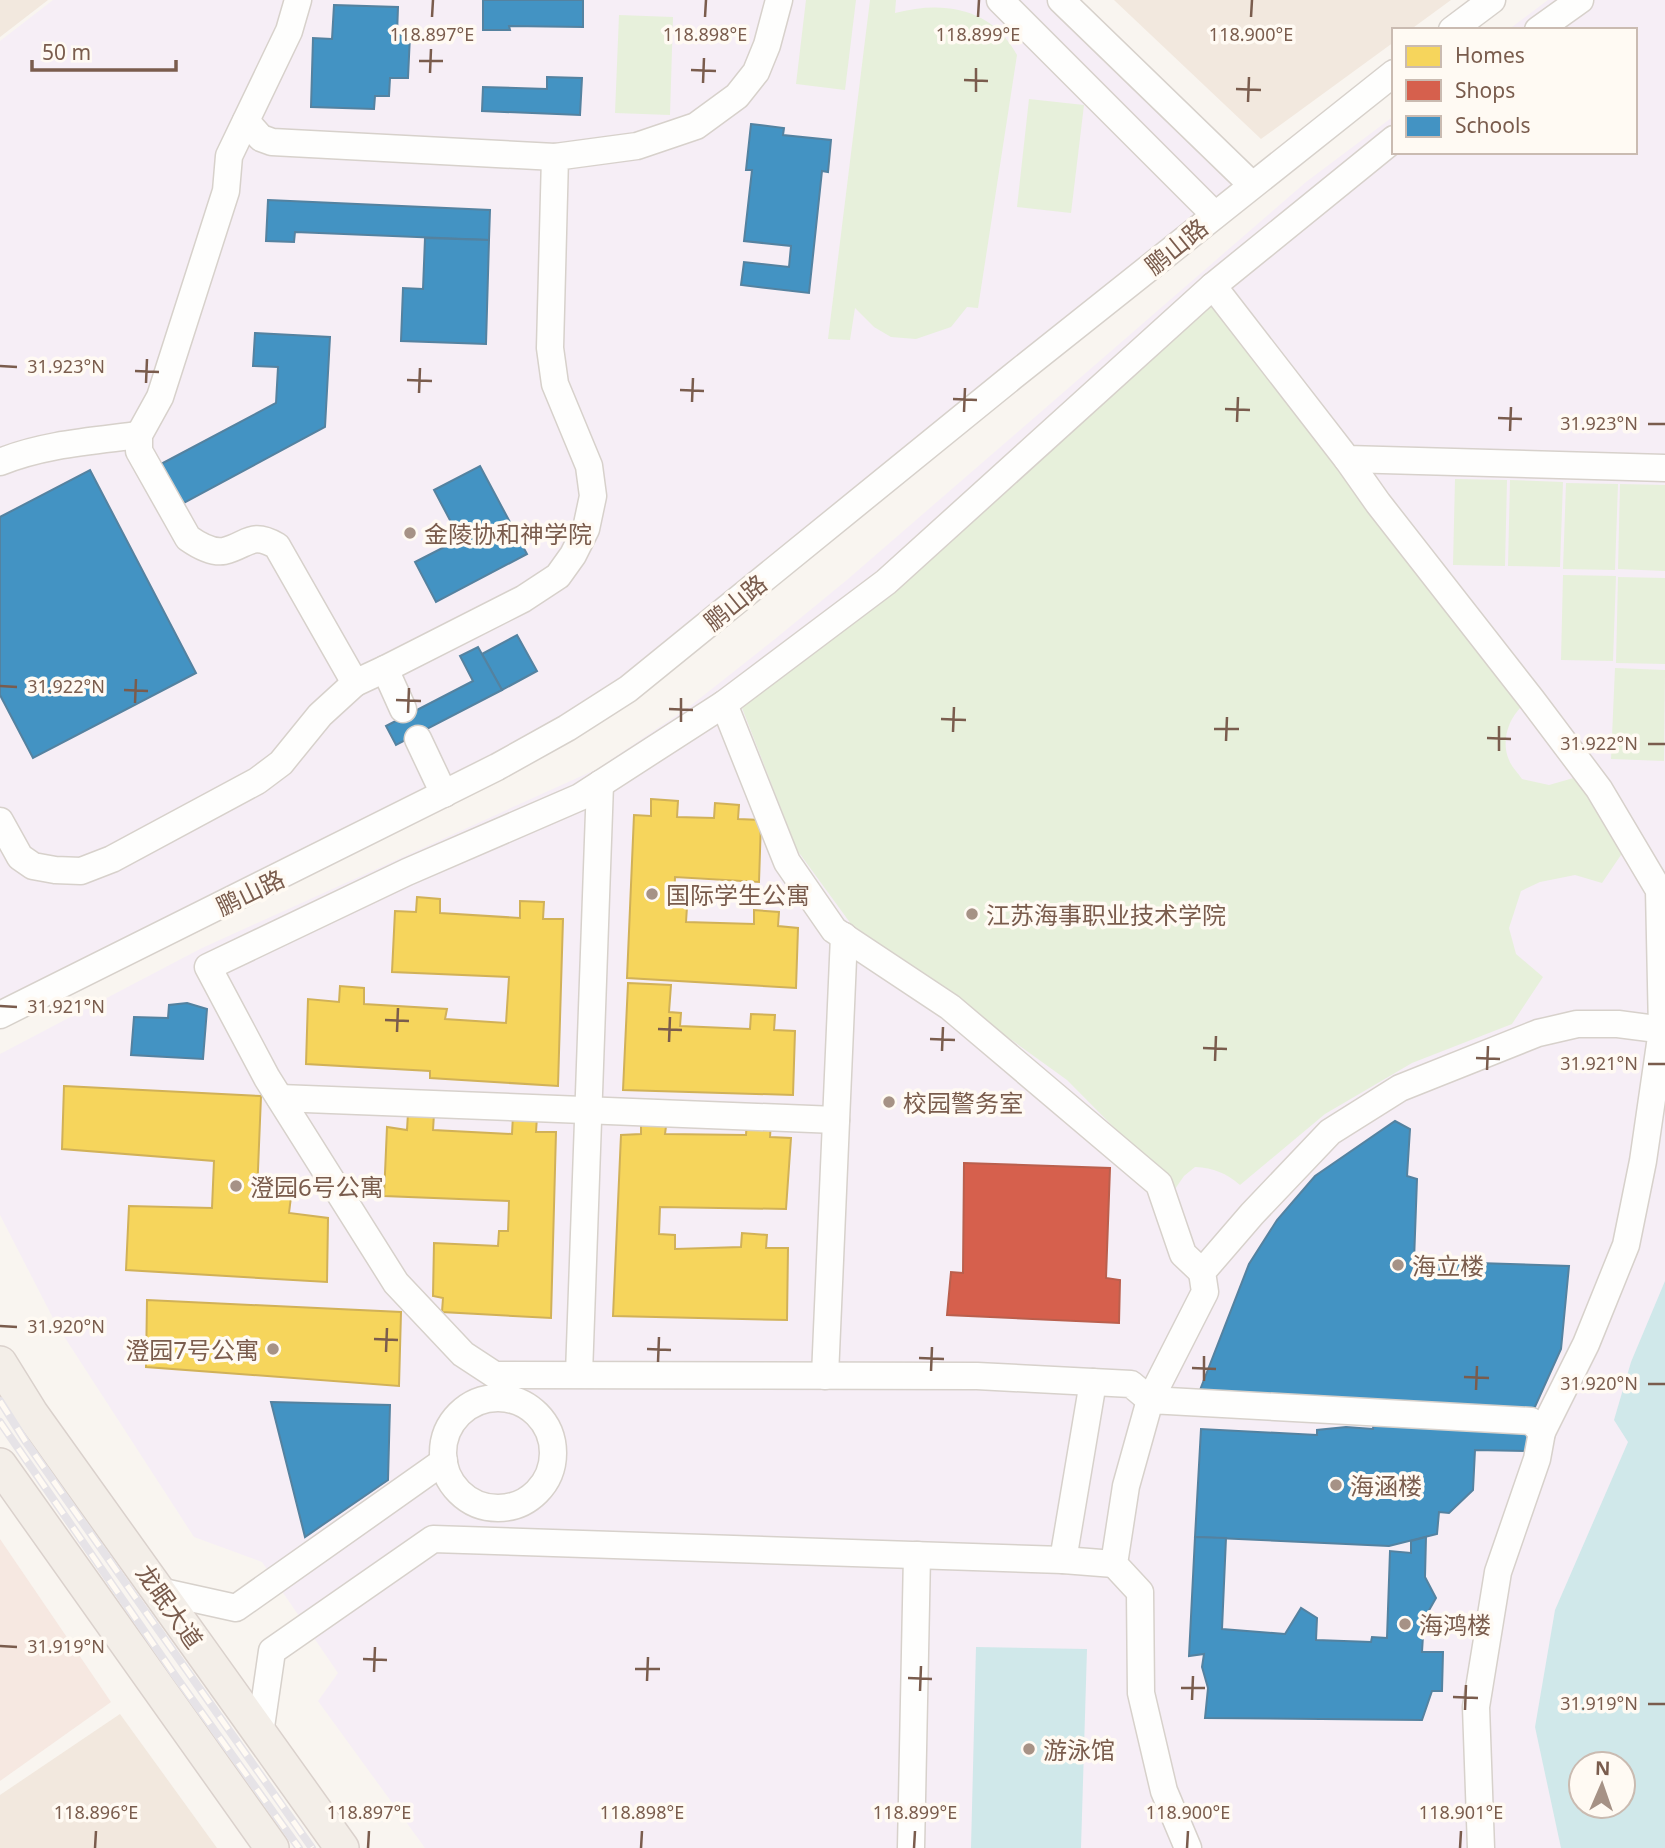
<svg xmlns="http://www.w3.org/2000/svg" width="1665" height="1848" viewBox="0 0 1665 1848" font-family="'Noto Sans','Noto Sans SC',sans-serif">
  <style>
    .residential { fill: #f2e8de }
    .commercial { fill: #f6e8e1 }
    .education { fill: #f6eef6; fill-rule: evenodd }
    .green { fill: #e7f0db }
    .water { fill: #d0e8ea; fill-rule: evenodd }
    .homes { fill: #f6d55c; stroke: #d1b158; stroke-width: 2 }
    .shops { fill: #d6604d; stroke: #ba5f4d; stroke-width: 2 }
    .schools { fill: #4393c3; stroke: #5482a0; stroke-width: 2 }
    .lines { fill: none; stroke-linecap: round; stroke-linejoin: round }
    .minor-casing { stroke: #d7d1cb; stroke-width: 29 }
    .major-casing { stroke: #dad1cc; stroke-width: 36 }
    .minor { stroke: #fefefd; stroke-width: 26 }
    .major { stroke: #f3eee8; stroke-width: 33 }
    .rail-casing { stroke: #e6e3e7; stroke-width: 8 }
    .rail { stroke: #fffaf3; stroke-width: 5; stroke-dasharray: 16; stroke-linecap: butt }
    .ticks { fill: none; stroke: #7a5c4d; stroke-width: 2.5 }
    .poi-dot { fill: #a69286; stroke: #fffaf3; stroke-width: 2.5 }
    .labels { text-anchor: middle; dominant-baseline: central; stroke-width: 7; stroke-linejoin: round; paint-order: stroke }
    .street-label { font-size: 24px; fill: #7a5c4d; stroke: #fffaf3 }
    .poi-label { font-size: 24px; fill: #7a5c4d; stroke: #fffaf3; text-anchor: start }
    .ticks-label { font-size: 18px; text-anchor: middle; fill: #7a5c4d; stroke: #fffaf3; stroke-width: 7; stroke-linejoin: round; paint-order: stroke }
  </style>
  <rect width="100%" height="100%" fill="#f9f5f0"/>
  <!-- residential -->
  <g class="residential">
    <polygon points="0,0 48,0 0,37"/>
    <polygon points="1114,0 1451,0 1410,30 1394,30 1394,42 1261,139"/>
    <polygon points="120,1714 217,1848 0,1848 0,1795"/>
  </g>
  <!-- commercial -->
  <polygon class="commercial" points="0,1539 111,1702 0,1781"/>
  <!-- education -->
  <g class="education">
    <polygon points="53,0 1061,0 1252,185 628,689 0,1015 0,41"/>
    <path d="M1548 0H1665V1848H425L318 1701 338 1673 262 1562 194 1537 56 1324 0 1215V1054L200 949 597 769 689 707 775 639 848 579 1306 182 1394 116V152H1635V30H1508ZM1581 1764H1623V1806H1581Z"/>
  </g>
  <!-- green -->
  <g class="green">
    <polygon points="806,0 856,0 845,90 796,84"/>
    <path d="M870 0H896L895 13C944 0 992 8 1017 55L978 308 967 307 951 327 916 339 891 337 874 327 855 308 850 340 828 339Z"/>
    <polygon points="619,15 673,17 670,115 615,113"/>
    <polygon points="1029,99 1084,105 1071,213 1017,207"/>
    <path d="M1213 301 1521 707C1508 720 1501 742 1509 760 1511 766 1518 773 1522 779L1549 785 1577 777 1623 852 1602 883 1575 875 1540 882 1521 891 1509 928 1516 954 1543 977 1512 1024 1412 1063 1325 1114 1240 1185C1226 1173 1214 1168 1195 1167L1184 1176 1175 1189 1067 1080 851 924 797 850 742 708 879 598Z"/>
    <polygon points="1455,479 1507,480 1505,566 1453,565"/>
    <polygon points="1510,480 1563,482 1560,567 1508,566"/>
    <polygon points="1566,483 1618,484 1615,570 1563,569"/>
    <polygon points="1620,484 1665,485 1665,571 1618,569"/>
    <polygon points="1563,575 1616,576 1613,661 1561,660"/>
    <polygon points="1618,577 1665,578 1665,664 1616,663"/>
    <polygon points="1615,668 1665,670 1664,761 1611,759"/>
  </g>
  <!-- water -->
  <g class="water">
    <path d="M1665 1281V1848H1561L1535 1727 1555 1610 1628 1442 1614 1420 1631 1362ZM1581 1764H1623V1806H1581Z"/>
    <polygon points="976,1647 1087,1649 1081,1848 971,1848"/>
  </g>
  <!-- homes -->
  <g class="homes">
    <polygon points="651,799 678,801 677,817 714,818 715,803 739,805 738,819 761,820 759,882 675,877 674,906 687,907 686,922 754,924 754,910 779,912 778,926 798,928 796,988 627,978 634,815 651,816"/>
    <polygon points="417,897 440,899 440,913 520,918 520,901 544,902 543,919 563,919 558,1086 430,1078 430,1071 306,1064 308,999 339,1002 340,986 364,988 364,1004 447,1009 445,1019 506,1023 509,977 392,972 395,911 416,912"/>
    <polygon points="628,983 671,985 669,1012 681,1013 680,1026 750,1029 751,1014 775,1015 774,1030 795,1031 793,1095 623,1090"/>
    <polygon points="64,1086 261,1096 257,1194 291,1197 289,1213 328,1218 327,1282 126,1270 129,1206 212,1208 214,1161 62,1149"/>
    <polygon points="408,1113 434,1114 433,1130 512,1134 513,1115 537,1117 536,1132 556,1132 551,1318 442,1312 443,1298 433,1296 434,1243 498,1246 499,1231 508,1231 509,1201 384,1196 387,1127 407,1130"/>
    <polygon points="641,1118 667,1119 665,1134 746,1135 747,1120 771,1121 770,1137 791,1138 786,1209 660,1207 659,1234 675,1235 675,1249 741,1247 742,1233 767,1235 766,1248 788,1248 787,1320 613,1316 621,1135 641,1134"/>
    <polygon points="147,1300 401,1312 399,1386 146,1367"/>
  </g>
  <!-- shops -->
  <polygon class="shops" points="964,1163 1110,1168 1106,1278 1120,1280 1119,1323 947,1315 951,1272 963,1273"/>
  <!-- schools -->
  <g class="schools">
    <polygon points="483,0 583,0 583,27 509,26 510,30 483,30"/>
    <polygon points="334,5 398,7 397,35 410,35 408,78 390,78 389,96 375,96 374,109 311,107 313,38 332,39"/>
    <polygon points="547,77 582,78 580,115 482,111 483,87 547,89"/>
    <polygon points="751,124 784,128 783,135 831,140 828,172 822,171 809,293 741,285 744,262 789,267 791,246 744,241 752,170 746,170"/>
    <polygon points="268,200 490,210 489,240 295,232 294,242 266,241"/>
    <polygon points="425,238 489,240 486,344 401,341 403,288 423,289"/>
    <polygon points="255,333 330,337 325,427 182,504 161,464 276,403 278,367 253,366"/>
    <polygon points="480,466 527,554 436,602 415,562 460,539 434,490"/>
    <polygon points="90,470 196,673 33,758 0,695 0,517"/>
    <polygon points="517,635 537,671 502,690 482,654"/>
    <polygon points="478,647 502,690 396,745 386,726 473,681 460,656"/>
    <polygon points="187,1003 207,1009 203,1059 131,1055 134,1017 168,1018 169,1005"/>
    <polygon points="1395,1121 1410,1129 1407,1176 1417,1179 1414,1261 1569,1266 1561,1349 1534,1409 1200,1390 1249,1264 1277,1220 1315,1176"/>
    <polygon points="271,1402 390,1405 388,1480 305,1537"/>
    <polygon points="1374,1419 1528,1426 1527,1451 1475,1450 1473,1490 1449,1513 1439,1512 1437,1534 1389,1546 1195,1537 1201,1429 1317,1435 1317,1430 1346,1427 1373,1429"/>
    <polygon points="1195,1537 1226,1538 1222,1629 1285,1634 1301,1608 1317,1618 1316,1640 1371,1642 1372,1637 1387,1638 1390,1551 1411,1553 1411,1541 1426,1537 1425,1577 1436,1598 1424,1619 1422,1652 1443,1652 1442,1691 1432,1691 1422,1720 1205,1718 1208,1688 1202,1667 1204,1654 1189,1656"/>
  </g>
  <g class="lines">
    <defs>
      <g id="minor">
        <path d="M298 0 289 31 229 156 226 191 160 397 139 435V451L188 538C198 545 212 553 224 551 248 545 251 531 277 546L355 683 385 669"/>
        <polyline points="1000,0 1215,215"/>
        <polyline points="1061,0 1252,185"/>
        <polyline points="1452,30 1492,0"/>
        <polyline points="1538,30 1580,0"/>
        <polyline points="246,121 261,138 272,142 555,157"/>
        <polyline points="1394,139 1213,286 1347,459 1665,468"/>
        <polyline points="1213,286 886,582 724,704 580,797 407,872 208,967 267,1078 396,1283 463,1354 495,1375 977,1376 1131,1384 1150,1400 1205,1292 1202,1272 1252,1214 1330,1132 1400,1088 1538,1033 1577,1024 1618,1024 1665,1030"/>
        <polyline points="1347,459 1378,503 1532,700 1599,789 1659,890 1662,1030 1643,1161 1626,1245 1586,1344 1542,1432 1537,1459 1498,1572 1476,1707 1481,1848"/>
        <path d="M0 462C44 444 93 441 139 435"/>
        <polyline points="724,704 787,862 834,930 950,1007 1159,1184 1183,1254 1202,1272"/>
        <polyline points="403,709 385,669 523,599 558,576 573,555 586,529 593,496 589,466 555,384 550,348 555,157 637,146 696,126 737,96 756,72 767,45 779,0"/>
        <polyline points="418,739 444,794"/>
        <polyline points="0,821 20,857 33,866 55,870 81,871 112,859 257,781 281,763 320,715 355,683"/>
        <polyline points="0,1015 497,767 567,728 628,689 1012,377 1394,73"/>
        <polyline points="280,1098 836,1120"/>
        <polyline points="579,1374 600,784"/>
        <polyline points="825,1376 844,936"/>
        <circle cx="498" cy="1453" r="55"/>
        <polyline points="1063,1560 1093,1382"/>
        <polyline points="159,1591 236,1608 444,1461"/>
        <polyline points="260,1734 272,1651 433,1539 1063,1560 1114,1564"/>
        <polyline points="911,1848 917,1555"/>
        <polyline points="1188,1848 1164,1791 1141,1693 1140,1592 1114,1564 1126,1486 1150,1400 1531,1421 1542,1432"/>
      </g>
      <g id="major">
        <polyline points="0,1363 31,1413 342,1848"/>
        <polyline points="0,1465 272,1848"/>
      </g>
    </defs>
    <!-- minor casing -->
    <use href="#minor" class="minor-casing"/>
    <!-- major casing -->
    <use href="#major" class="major-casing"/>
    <!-- minor -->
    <use href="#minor" class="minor"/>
    <!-- major -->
    <use href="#major" class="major"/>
    <defs>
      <g id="rail">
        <polyline points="0,1401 26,1442 312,1848"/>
        <polyline points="0,1422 174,1674 299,1848"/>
      </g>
    </defs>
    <!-- rail casing -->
    <use href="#rail" class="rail-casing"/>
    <!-- rail -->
    <use href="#rail" class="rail"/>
  </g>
  <!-- ticks -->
  <path class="ticks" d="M432 17 433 0M705 17 706 0M978 17 979 0M1251 17 1252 0M419 61H443M691 70 716 71M430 73 431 49M964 80 988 81M703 83 704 58M1236 89 1261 90M976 92V68M1248 102 1249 77M0 366 17 367M135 371 159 372M407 380 432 381M146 383 147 359M680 390 704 391M419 393 420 368M953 399 977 400M692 402 693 378M1225 409 1250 410M964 412 965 388M1498 418 1522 419M1237 422 1238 397M1648 424H1665M1510 431 1511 407M0 686 17 687M124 690 148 691M396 700 421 701M135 703 136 679M669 709 693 710M408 713 409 688M941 719 966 720M681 722V698M1214 729H1239M953 732 954 707M1487 738 1511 739M1226 741 1227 717M1648 744H1665M1499 751V726M0 1006 17 1007M385 1020 409 1021M658 1029 682 1030M397 1032 398 1008M930 1039 955 1040M669 1042 670 1017M1203 1048 1227 1049M942 1051 943 1027M1476 1058 1500 1059M1215 1061 1216 1036M1648 1064H1665M1487 1070 1488 1046M0 1326 17 1327M374 1339 398 1340M647 1349 671 1350M386 1352 387 1328M919 1358 944 1359M658 1362 659 1337M1192 1368 1216 1369M931 1371 932 1347M1464 1377 1489 1378M1204 1381V1356M1648 1384H1665M1476 1390 1477 1366M0 1646 17 1647M363 1659 387 1660M635 1669H660M374 1672 375 1647M908 1678 932 1679M647 1681 648 1657M1181 1688H1205M920 1691 921 1666M1453 1697 1478 1698M1192 1700 1193 1676M1648 1704H1665M1465 1710 1466 1685M95 1848 96 1831M368 1848 369 1831M641 1848 642 1831M914 1848 915 1831M1187 1848 1188 1831M1460 1848 1461 1831"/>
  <!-- markers -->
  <g class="poi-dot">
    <circle cx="410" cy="533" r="7"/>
    <circle cx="652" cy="894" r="7"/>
    <circle cx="972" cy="914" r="7"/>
    <circle cx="889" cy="1102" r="7"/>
    <circle cx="236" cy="1186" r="7"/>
    <circle cx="1398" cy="1265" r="7"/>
    <circle cx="273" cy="1349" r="7"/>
    <circle cx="1336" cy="1485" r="7"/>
    <circle cx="1405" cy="1624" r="7"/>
    <circle cx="1029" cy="1749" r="7"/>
  </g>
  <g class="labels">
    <!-- street labels -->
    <g class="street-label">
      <text transform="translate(1176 246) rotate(-39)">鹏山路</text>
      <text transform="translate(735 602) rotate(-39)">鹏山路</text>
      <text transform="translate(250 892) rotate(-26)">鹏山路</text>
      <text transform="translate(170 1606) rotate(55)">龙眠大道</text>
    </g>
    <!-- poi labels -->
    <g class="poi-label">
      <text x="424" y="533">金陵协和神学院</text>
      <text x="666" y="894">国际学生公寓</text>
      <text x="986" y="914">江苏海事职业技术学院</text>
      <text x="903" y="1102">校园警务室</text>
      <text x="250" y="1186">澄园6号公寓</text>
      <text x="1412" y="1265">海立楼</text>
      <text x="259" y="1349" text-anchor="end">澄园7号公寓</text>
      <text x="1350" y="1485">海涵楼</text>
      <text x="1419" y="1624">海鸿楼</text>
      <text x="1043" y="1749">游泳馆</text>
    </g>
  </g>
  <g class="ticks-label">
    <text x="432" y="41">118.897°E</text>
    <text x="705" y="41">118.898°E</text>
    <text x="978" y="41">118.899°E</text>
    <text x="1251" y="41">118.900°E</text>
    <text x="66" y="373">31.923°N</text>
    <text x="1599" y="430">31.923°N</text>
    <text x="66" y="693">31.922°N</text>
    <text x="1599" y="750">31.922°N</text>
    <text x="66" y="1013">31.921°N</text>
    <text x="1599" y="1070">31.921°N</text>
    <text x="66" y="1333">31.920°N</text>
    <text x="1599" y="1390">31.920°N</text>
    <text x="66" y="1653">31.919°N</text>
    <text x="1599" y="1710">31.919°N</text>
    <text x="96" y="1819">118.896°E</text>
    <text x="369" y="1819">118.897°E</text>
    <text x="642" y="1819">118.898°E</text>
    <text x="915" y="1819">118.899°E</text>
    <text x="1188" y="1819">118.900°E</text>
    <text x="1461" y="1819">118.901°E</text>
  </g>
  <!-- legend -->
  <rect x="1392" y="28" width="245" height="126" fill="#fffaf3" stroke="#cabbb1" stroke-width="2"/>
  <rect x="1406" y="46" width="35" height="21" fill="#f6d55c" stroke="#cabbb1" stroke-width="2"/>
  <text x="1455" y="63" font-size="21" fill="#7a5c4d">Homes</text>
  <rect x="1406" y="80" width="35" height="21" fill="#d6604d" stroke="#cabbb1" stroke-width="2"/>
  <text x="1455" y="98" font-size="21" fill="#7a5c4d">Shops</text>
  <rect x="1406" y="116" width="35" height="21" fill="#4393c3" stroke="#cabbb1" stroke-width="2"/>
  <text x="1455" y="133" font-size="21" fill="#7a5c4d">Schools</text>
  <!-- north arrow -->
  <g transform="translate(1602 1785) rotate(2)"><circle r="33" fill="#fffaf3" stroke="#cabbb1" stroke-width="2"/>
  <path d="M0-5L12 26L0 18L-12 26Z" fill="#a69286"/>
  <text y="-10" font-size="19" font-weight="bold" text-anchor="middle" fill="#7a5c4d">N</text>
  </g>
  <!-- scale -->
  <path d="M32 60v10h144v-10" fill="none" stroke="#7a5c4d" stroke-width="3.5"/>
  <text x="42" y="60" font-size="21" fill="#7a5c4d" stroke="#fffaf3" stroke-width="5" paint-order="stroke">50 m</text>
</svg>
